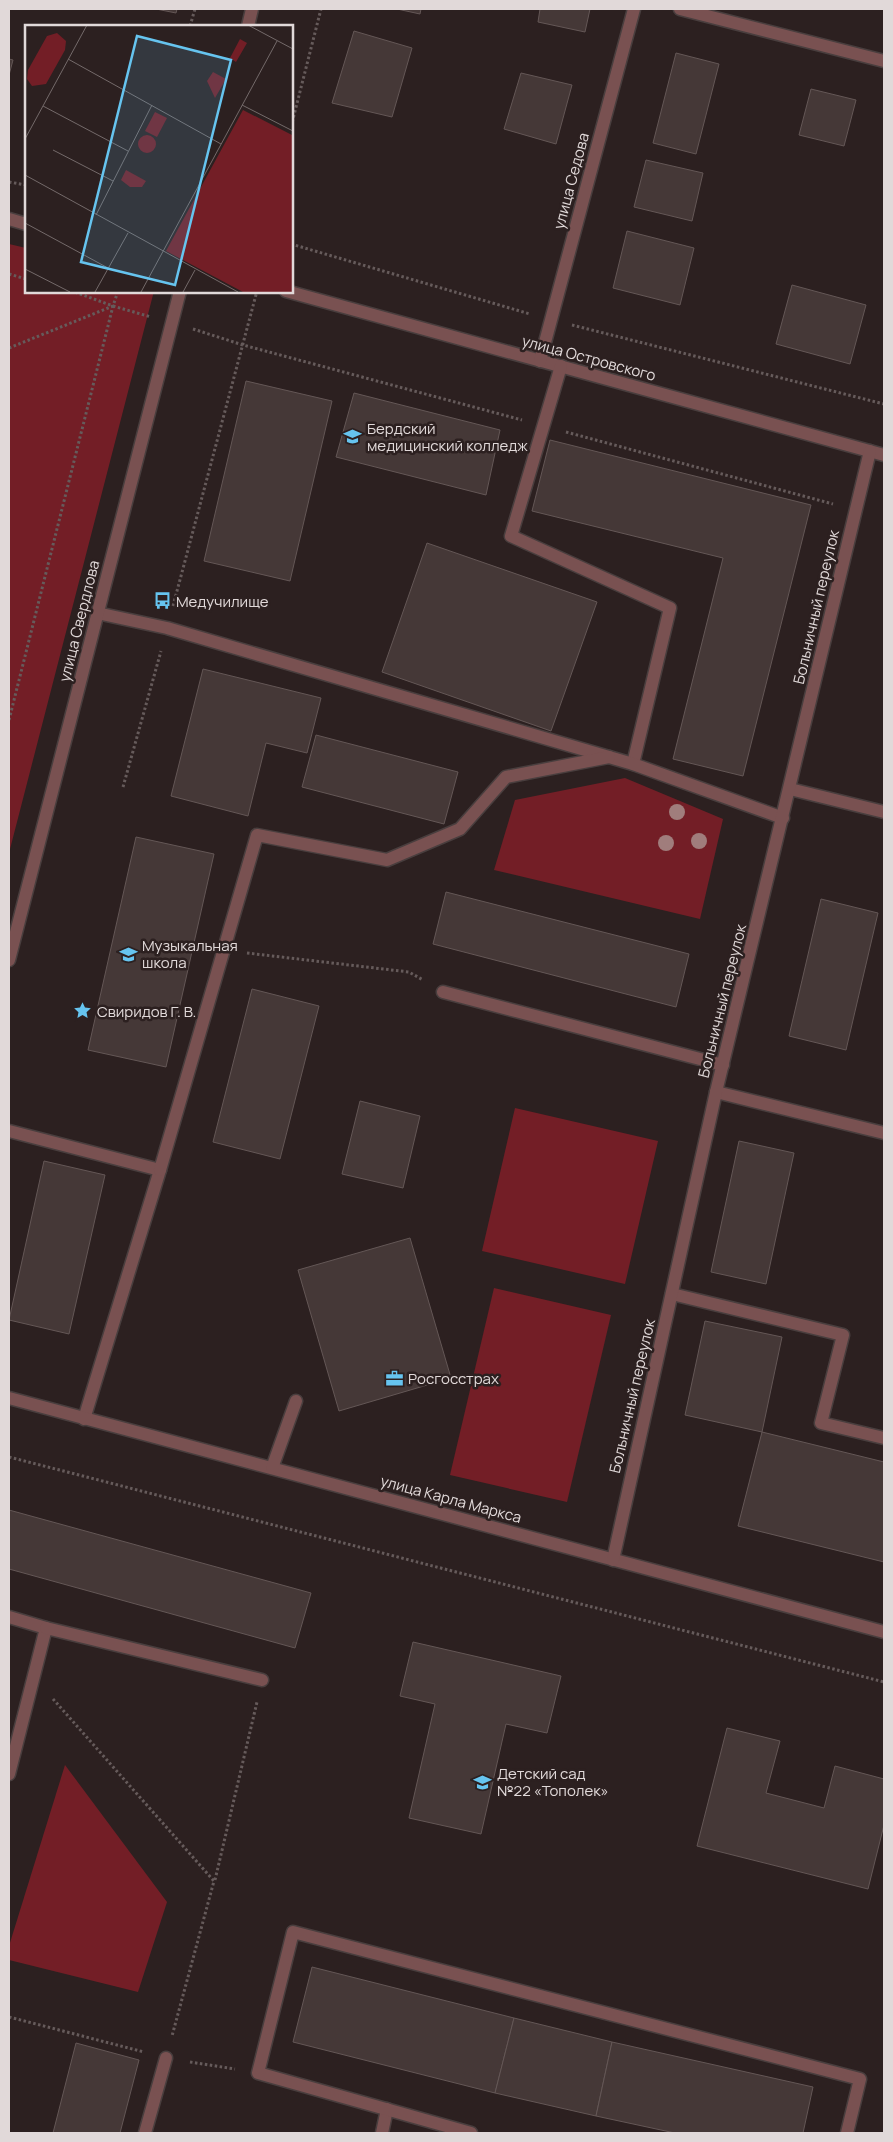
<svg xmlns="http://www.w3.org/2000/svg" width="893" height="2142" viewBox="0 0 893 2142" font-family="Manrope,sans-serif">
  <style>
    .green { fill: #731e26 }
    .building { fill: #453837; stroke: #645756 }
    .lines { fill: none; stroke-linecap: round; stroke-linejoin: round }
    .minor-casing { stroke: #493e3e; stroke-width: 15 }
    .path { stroke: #665b5b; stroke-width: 3; stroke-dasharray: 2.5 2.5; stroke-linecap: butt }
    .minor { stroke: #795151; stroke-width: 12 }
    .tree { fill: #a07d7c }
    .labels { text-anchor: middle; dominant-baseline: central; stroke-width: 5; stroke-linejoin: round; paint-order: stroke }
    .street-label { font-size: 15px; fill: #e1d9d9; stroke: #2c2020 }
    .poi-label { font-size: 15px; fill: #e1d9d9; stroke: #2c2020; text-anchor: start }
    .inset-road { fill: none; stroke: #746a6a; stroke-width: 1 }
    .view { fill: #66c4ef; fill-opacity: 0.15; stroke: #66c4ef; stroke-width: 2.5 }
    .inset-edge { fill: none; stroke: #e1d9d9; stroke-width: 2.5 }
  </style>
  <rect width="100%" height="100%" fill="#2c2020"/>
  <!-- green -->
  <g class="green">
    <polygon points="9,244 26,248 26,291 154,291 9,853"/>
    <polygon points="625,778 723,819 700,919 494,870 515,800"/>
    <polygon points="515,1108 658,1141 625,1284 482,1251"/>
    <polygon points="494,1288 611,1315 567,1502 450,1475"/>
    <polygon points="65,1765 167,1902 138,1992 9,1960 9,1946"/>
  </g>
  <!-- building -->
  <g class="building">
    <polygon points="156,9 177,9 176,13"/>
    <polygon points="397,9 421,9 420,14"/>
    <polygon points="540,9 590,9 585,32 538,22"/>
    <polygon points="354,31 412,48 392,117 332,103"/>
    <polygon points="676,53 719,64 696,154 653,143"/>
    <polygon points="9,59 13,60 9,75"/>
    <polygon points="521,73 572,85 556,144 504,129"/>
    <polygon points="811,89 856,100 844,146 799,135"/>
    <polygon points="646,160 703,173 692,221 634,207"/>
    <polygon points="627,231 694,248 680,305 613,288"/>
    <polygon points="792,285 866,305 850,364 776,344"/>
    <polygon points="246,381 332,401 290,581 204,561"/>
    <polygon points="354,393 500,430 486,495 336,457"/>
    <polygon points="550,440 811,505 743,776 673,759 723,558 532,511"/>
    <polygon points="427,543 597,602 551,731 382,672"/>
    <polygon points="203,669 321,698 307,753 266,743 248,816 171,796"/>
    <polygon points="316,735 458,772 444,824 302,787"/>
    <polygon points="136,837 214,854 166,1067 88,1050"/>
    <polygon points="446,892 689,954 676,1007 433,944"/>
    <polygon points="821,899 878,913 846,1050 789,1036"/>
    <polygon points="252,989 319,1006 280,1159 213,1142"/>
    <polygon points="360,1101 420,1116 403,1188 342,1174"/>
    <polygon points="739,1141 794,1153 766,1284 711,1272"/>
    <polygon points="44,1161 105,1175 69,1334 9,1320"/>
    <polygon points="410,1238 451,1378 339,1411 298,1270"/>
    <polygon points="705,1321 782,1337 762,1432 685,1415"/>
    <polygon points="762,1432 884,1462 884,1562 738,1526"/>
    <polygon points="9,1510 311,1593 295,1648 9,1569"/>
    <polygon points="413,1642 561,1676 547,1733 506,1724 481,1834 409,1818 435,1704 400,1696"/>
    <polygon points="727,1728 780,1741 766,1793 824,1808 835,1766 884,1779 884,1825 868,1889 697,1846"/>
    <polygon points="312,1967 514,2018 495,2093 293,2042"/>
    <polygon points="514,2018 612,2042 596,2116 495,2093"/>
    <polygon points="612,2042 813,2087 803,2133 675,2133 596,2116"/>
    <polygon points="76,2043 139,2060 120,2133 53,2133"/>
  </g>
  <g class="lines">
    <defs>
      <g id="minor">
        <polyline points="680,9 884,61"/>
        <polyline points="248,26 252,9"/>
        <polyline points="9,219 26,224"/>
        <polyline points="286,291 884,455"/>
        <polyline points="540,361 634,9"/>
        <polyline points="561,366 511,536 670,608 633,764"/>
        <polyline points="97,613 167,628 633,764 783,818"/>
        <polyline points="790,789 884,812"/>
        <polyline points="9,960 180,291"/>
        <polyline points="443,992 723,1065"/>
        <polyline points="716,1092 884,1133"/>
        <polyline points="9,1131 160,1170 84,1419"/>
        <polyline points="160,1170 257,835 387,860 460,829 506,777 609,757"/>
        <polyline points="672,1294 843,1335 821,1423 884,1438"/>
        <polyline points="9,1398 884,1632"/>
        <polyline points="272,1468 296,1401"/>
        <polyline points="613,1560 716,1092 870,451"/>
        <polyline points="9,1617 46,1628 9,1774"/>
        <polyline points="46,1628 262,1680"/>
        <polyline points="145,2133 166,2058"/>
        <polyline points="382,2133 387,2109"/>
        <polyline points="471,2133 258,2073 293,1932 860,2079 847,2133"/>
      </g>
    </defs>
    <!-- minor casing -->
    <use href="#minor" class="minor-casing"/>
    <!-- path -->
    <g class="path">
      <polyline points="190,26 195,9"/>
      <polyline points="291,127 321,9"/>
      <polyline points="9,182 26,185"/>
      <polyline points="291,244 530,314"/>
      <polyline points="9,274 26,279"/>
      <polyline points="113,306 151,317"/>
      <polyline points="572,325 884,404"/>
      <polyline points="193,329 243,345 522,420"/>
      <polyline points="9,348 113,306 72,291"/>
      <polyline points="566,432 833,504"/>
      <polyline points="173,606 257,291"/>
      <polyline points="9,720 113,306 118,291"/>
      <polyline points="123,787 161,651"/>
      <polyline points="247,953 409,972 423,980"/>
      <polyline points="9,1457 884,1682"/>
      <polyline points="53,1699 214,1881 172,2036"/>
      <polyline points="215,1880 257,1702"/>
      <polyline points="9,2017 144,2052"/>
      <polyline points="190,2062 235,2069"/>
    </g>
    <!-- minor -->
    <use href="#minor" class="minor"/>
  </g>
  <!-- trees -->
  <g class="tree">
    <circle cx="677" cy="812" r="8"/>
    <circle cx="699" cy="841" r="8"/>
    <circle cx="666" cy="843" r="8"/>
  </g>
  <!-- icons -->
  <defs>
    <symbol id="university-bare" viewBox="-9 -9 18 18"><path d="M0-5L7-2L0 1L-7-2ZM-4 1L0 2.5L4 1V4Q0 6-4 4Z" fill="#66c4ef" stroke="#2c2020" stroke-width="2.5" paint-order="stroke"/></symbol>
    <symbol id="bus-bare" viewBox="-9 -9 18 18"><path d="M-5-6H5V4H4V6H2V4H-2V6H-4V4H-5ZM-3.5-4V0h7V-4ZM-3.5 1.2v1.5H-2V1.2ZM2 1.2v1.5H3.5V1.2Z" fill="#66c4ef" stroke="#2c2020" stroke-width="2.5" paint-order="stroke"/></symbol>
    <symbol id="school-bare" viewBox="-9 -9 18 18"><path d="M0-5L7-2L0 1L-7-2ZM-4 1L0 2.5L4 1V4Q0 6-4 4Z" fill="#66c4ef" stroke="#2c2020" stroke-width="2.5" paint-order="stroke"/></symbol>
    <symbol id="sight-bare" viewBox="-9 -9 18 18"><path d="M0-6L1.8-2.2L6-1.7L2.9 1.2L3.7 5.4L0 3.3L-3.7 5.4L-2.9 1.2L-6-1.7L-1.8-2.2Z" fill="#66c4ef" stroke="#2c2020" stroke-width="2.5" paint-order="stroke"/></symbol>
    <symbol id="office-bare" viewBox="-9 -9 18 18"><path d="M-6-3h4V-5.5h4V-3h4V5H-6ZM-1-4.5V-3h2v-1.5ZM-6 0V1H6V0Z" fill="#66c4ef" stroke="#2c2020" stroke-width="2.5" paint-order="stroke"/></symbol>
  </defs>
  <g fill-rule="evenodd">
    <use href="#university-bare" x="340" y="424" width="25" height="25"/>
    <use href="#bus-bare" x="150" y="588" width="25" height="25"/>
    <use href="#school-bare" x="116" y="942" width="25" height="25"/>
    <use href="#sight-bare" x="70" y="998" width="25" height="25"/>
    <use href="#office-bare" x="382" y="1366" width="25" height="25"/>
    <use href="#school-bare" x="470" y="1770" width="25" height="25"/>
  </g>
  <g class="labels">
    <!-- street labels -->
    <g class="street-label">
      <text transform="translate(571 181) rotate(-75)">улица Седова</text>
      <text transform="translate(589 358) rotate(15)">улица Островского</text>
      <text transform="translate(816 607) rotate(-77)">Больничный переулок</text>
      <text transform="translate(79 621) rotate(-76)">улица Свердлова</text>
      <text transform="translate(722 1001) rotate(-76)">Больничный переулок</text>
      <text transform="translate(632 1396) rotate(-77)">Больничный переулок</text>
      <text transform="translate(451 1499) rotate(15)">улица Карла Маркса</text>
    </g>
    <!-- poi labels -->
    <g class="poi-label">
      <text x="367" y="428">Бердский<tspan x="367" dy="17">медицинский колледж</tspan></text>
      <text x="176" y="601">Медучилище</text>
      <text x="142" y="945">Музыкальная<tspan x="142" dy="17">школа</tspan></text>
      <text x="97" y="1011">Свиридов Г. В.</text>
      <text x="408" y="1378">Росгосстрах</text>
      <text x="497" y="1773">Детский сад<tspan x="497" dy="17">№22 «Тополек»</tspan></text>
    </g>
  </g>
  <!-- overview -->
  <g transform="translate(25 25)">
    <rect width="268" height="268" fill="#2c2020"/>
    <path d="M32 8 41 16 40 25 21 59 7 61 2 54 3 45 22 11ZM215 14 222 18 211 37 205 33ZM188 47 201 54 190 73 182 56ZM218 85 267 110V267H218L141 226ZM130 87 142 93 132 112 120 106ZM113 119a9 9 0 1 1 18 0a9 9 0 1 1-18 0ZM101 145 121 156 117 162H105L96 155Z" fill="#731e26"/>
    <path class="inset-road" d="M223 0 268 24M43 34 196 119M217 80 268 106M18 81 103 126M0 114 62 0M28 125 88 156M0 150 213 267M71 190 127 80M0 198 83 243M0 244 45 267M70 267 103 208M116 267 252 16M158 267 170 245"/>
    <path class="view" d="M112 11 206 35 150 260 56 237Z"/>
    <rect width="268" height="268" class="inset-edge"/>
  </g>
  <!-- border -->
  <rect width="893" height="2142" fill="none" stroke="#e1d9d9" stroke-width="20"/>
</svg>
